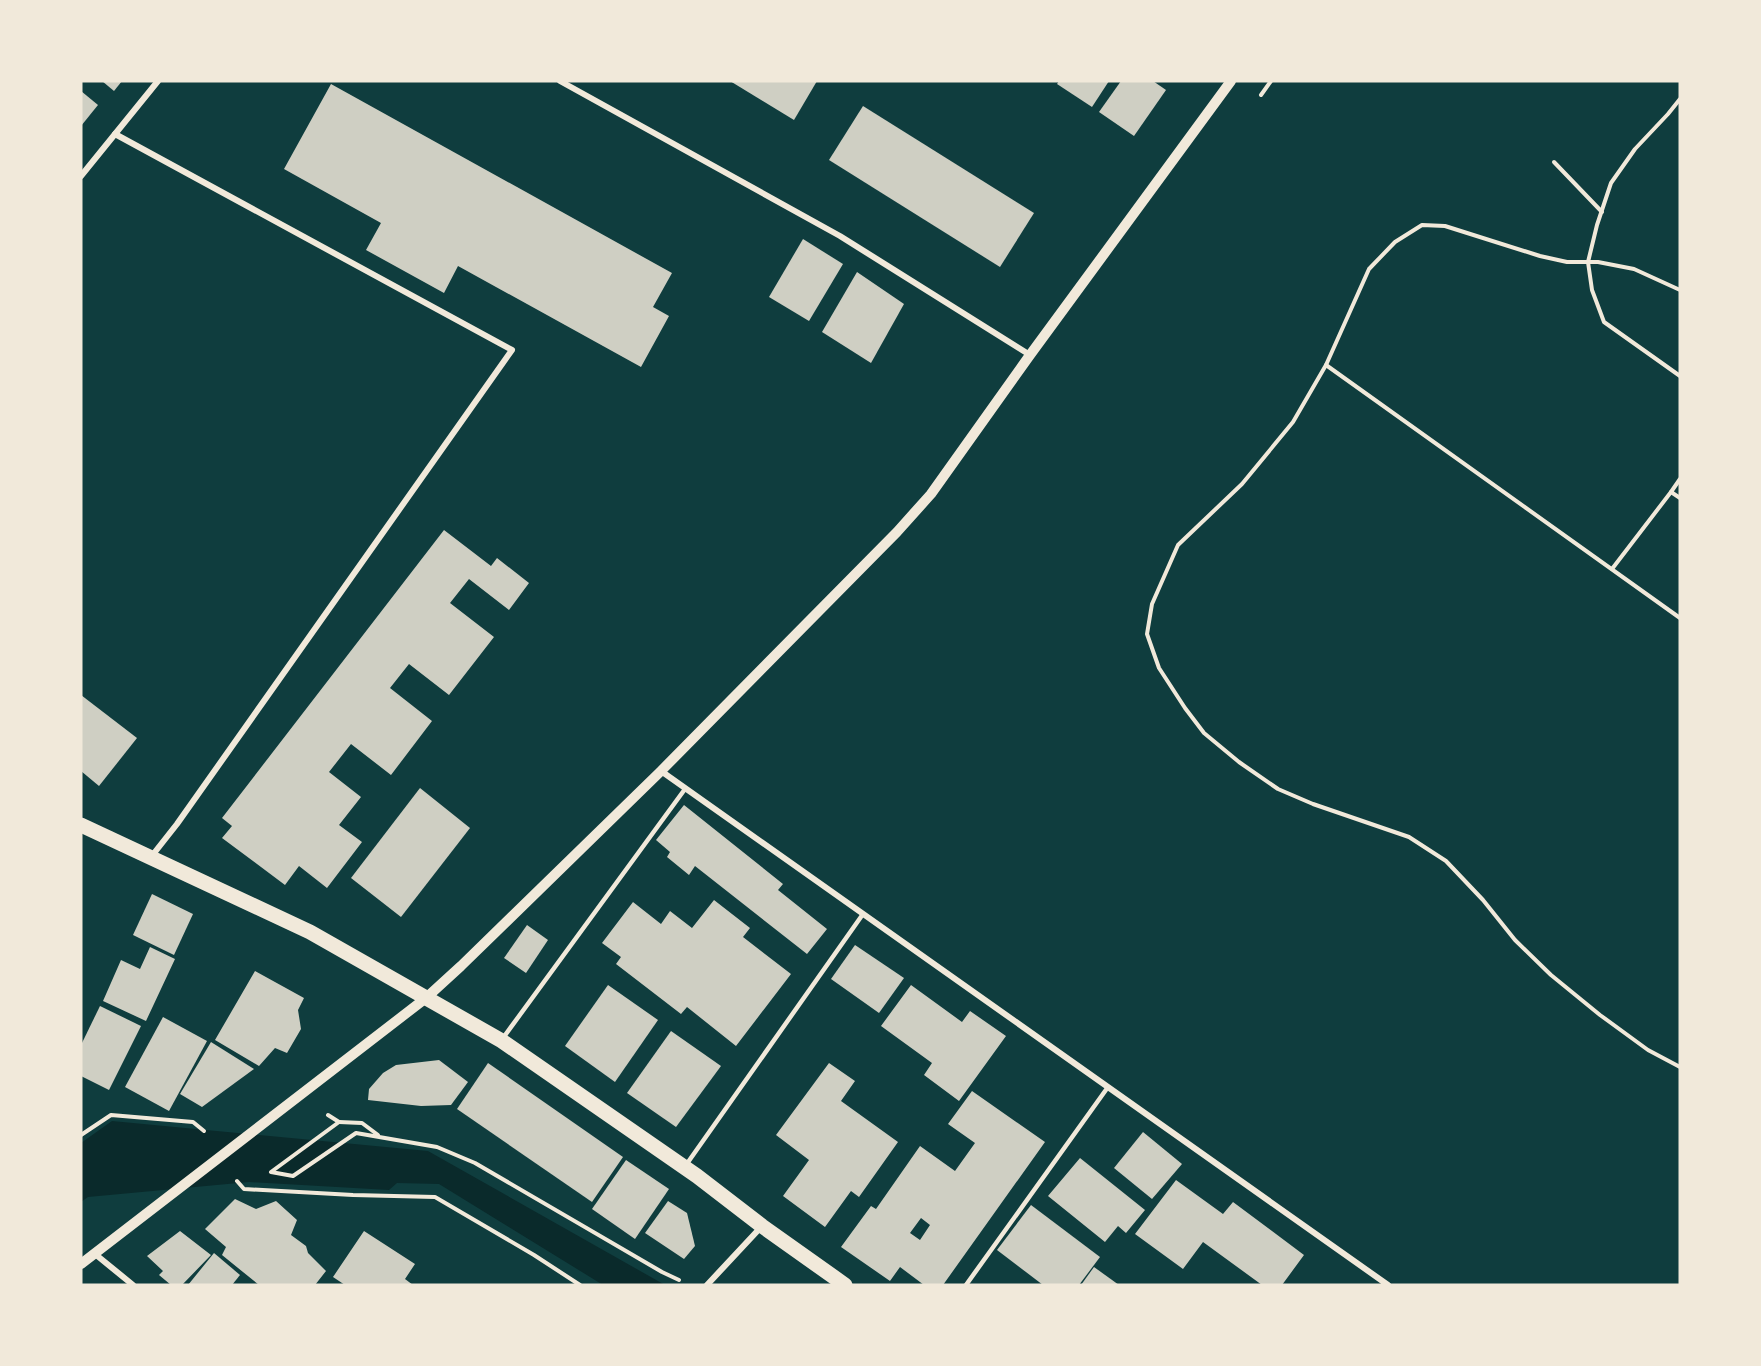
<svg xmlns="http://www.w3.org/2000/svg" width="1761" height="1366" viewBox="0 0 1761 1366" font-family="Mulish,sans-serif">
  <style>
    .water { fill: #0a2a2b }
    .building { fill: #cfcfc3; fill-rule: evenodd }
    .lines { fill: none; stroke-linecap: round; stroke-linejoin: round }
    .path { stroke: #f1e9da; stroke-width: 4 }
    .service { stroke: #f1e9da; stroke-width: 4.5 }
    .minor { stroke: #f1e9da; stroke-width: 6 }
    .tertiary { stroke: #f1e9da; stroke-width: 10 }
    .primary { stroke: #f1e9da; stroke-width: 15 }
  </style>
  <rect width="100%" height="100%" fill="#0f3d3e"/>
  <!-- water -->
  <polygon class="water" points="112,1121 428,1151 665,1285 603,1285 439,1184 397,1183 389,1190 249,1182 88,1197 81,1202 81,1143"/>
  <!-- building -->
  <g class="building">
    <polygon points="102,81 122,81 114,91"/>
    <polygon points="730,81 817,81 794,120"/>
    <polygon points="1059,81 1109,81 1092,107 1057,84"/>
    <polygon points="1121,81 1153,81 1166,90 1134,136 1099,112"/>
    <polygon points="331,84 672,273 653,307 669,316 641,367 458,266 444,293 366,250 381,223 284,169"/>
    <polygon points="81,91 98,105 81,126"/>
    <polygon points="863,106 1034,213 1000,267 829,160"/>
    <polygon points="803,239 843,264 809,321 769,297"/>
    <polygon points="857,272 904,304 871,363 822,332"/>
    <polygon points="444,530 491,566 497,558 529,583 509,610 469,579 450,603 494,637 449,695 409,664 390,688 432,721 391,775 351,744 329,772 361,797 339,825 362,842 327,888 299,866 285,885 222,838 232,826 222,818"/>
    <polygon points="81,695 137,738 99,786 81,771"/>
    <polygon points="420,788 470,828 401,917 351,878"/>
    <polygon points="684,805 783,884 778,890 827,929 807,954 695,866 689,875 667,857 670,852 656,840"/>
    <polygon points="152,894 193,914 174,955 133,935"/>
    <polygon points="714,900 750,928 743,937 791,974 736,1046 687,1007 681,1014 616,964 621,957 602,943 633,902 661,924 670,911 692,928"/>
    <polygon points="527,925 548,940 526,973 504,958"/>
    <polygon points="855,945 904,978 879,1013 831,979"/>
    <polygon points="150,947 175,959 146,1021 103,1001 121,960 140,969"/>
    <polygon points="255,971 304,998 298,1010 301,1029 287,1053 275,1048 259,1066 215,1040"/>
    <polygon points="608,985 658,1020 615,1082 565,1046"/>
    <polygon points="911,985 962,1022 970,1011 1006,1036 959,1101 924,1075 932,1063 881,1026"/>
    <polygon points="100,1006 141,1026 109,1090 81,1076 81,1045"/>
    <polygon points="163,1017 207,1041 169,1111 125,1087"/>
    <polygon points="671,1031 721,1066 676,1127 627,1093"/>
    <polygon points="211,1042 254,1069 202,1107 180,1094"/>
    <polygon points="439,1060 468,1082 451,1105 421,1106 368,1100 369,1089 383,1073 396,1065"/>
    <polygon points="488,1063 623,1157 592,1202 457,1109"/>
    <polygon points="829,1063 855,1081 841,1101 898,1142 859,1197 851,1191 825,1227 783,1196 809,1160 776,1135"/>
    <path d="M972 1091 1045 1142 943 1285H924L900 1267 890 1281 841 1247 871 1206 876 1209 920 1146 955 1171 975 1143 948 1124ZM921 1218 930 1225 920 1240 910 1233Z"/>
    <polygon points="1143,1132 1182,1164 1152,1199 1114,1168"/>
    <polygon points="1080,1158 1145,1210 1126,1233 1118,1226 1105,1242 1048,1196"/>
    <polygon points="626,1160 669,1189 635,1239 592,1209"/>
    <polygon points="1176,1180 1223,1214 1233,1202 1304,1255 1282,1285 1262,1285 1203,1242 1183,1269 1135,1234"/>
    <polygon points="235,1199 256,1209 276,1201 297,1220 291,1235 306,1246 308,1253 326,1271 315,1285 259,1285 222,1255 226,1247 205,1229"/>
    <polygon points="668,1201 687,1213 695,1246 684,1259 645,1233"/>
    <polygon points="1031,1205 1100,1257 1079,1285 1043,1285 997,1250"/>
    <polygon points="180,1231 211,1255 182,1285 171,1285 159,1275 163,1271 147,1256"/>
    <polygon points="364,1231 415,1264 405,1279 413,1285 345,1285 333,1277"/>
    <polygon points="214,1253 240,1275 232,1285 188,1285"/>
    <polygon points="1094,1267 1119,1285 1081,1285"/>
  </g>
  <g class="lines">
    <!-- path -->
    <g class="path">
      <polyline points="1261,95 1271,81"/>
      <polyline points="1680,99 1668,114 1635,149 1611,183 1597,225 1588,262 1592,290 1604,322 1680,376"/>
      <polyline points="1554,162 1602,212"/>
      <polyline points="1680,290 1634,269 1598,262 1567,262 1540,256 1445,226 1422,225 1395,242 1369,269 1326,365 1293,422 1242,484 1178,545 1152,604 1147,634 1159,668 1185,708 1204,733 1239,762 1278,789 1313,804 1409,837 1446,861 1483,900 1515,940 1551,975 1600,1015 1648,1050 1680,1067"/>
      <polyline points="1326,365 1680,618"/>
      <polyline points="1680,479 1671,492 1680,498"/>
      <polyline points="1612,569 1671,492"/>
      <polyline points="328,1115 339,1122 271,1172 293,1176 356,1133 437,1147 475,1163 662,1272 679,1280"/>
      <polyline points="339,1122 362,1123 378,1135"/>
      <polyline points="81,1135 111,1115 193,1122 204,1131"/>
      <polyline points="237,1181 244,1189 353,1195 435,1197 534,1255 580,1285"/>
    </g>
    <!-- service -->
    <g class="service">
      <polyline points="503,1038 685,789"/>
      <polyline points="686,1165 863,914"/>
      <polyline points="966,1285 1108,1087"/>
    </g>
    <!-- minor -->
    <g class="minor">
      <polyline points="560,81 840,236 1030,355"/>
      <polyline points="115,134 512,350 177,824 151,857"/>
      <polyline points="81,176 158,81"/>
      <polyline points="661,771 1388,1285"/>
      <polyline points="95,1254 133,1285"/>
      <polyline points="707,1285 762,1226"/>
    </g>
    <!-- tertiary -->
    <polyline class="tertiary" points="81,1264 426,998 461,966 661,771 897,532 931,494 1030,355 1231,81"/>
    <!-- primary -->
    <polyline class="primary" points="81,825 310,932 502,1041 697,1176 762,1226 845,1285"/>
  </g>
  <!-- border -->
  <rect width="1761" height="1366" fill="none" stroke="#f1e9da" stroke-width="165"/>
</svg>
